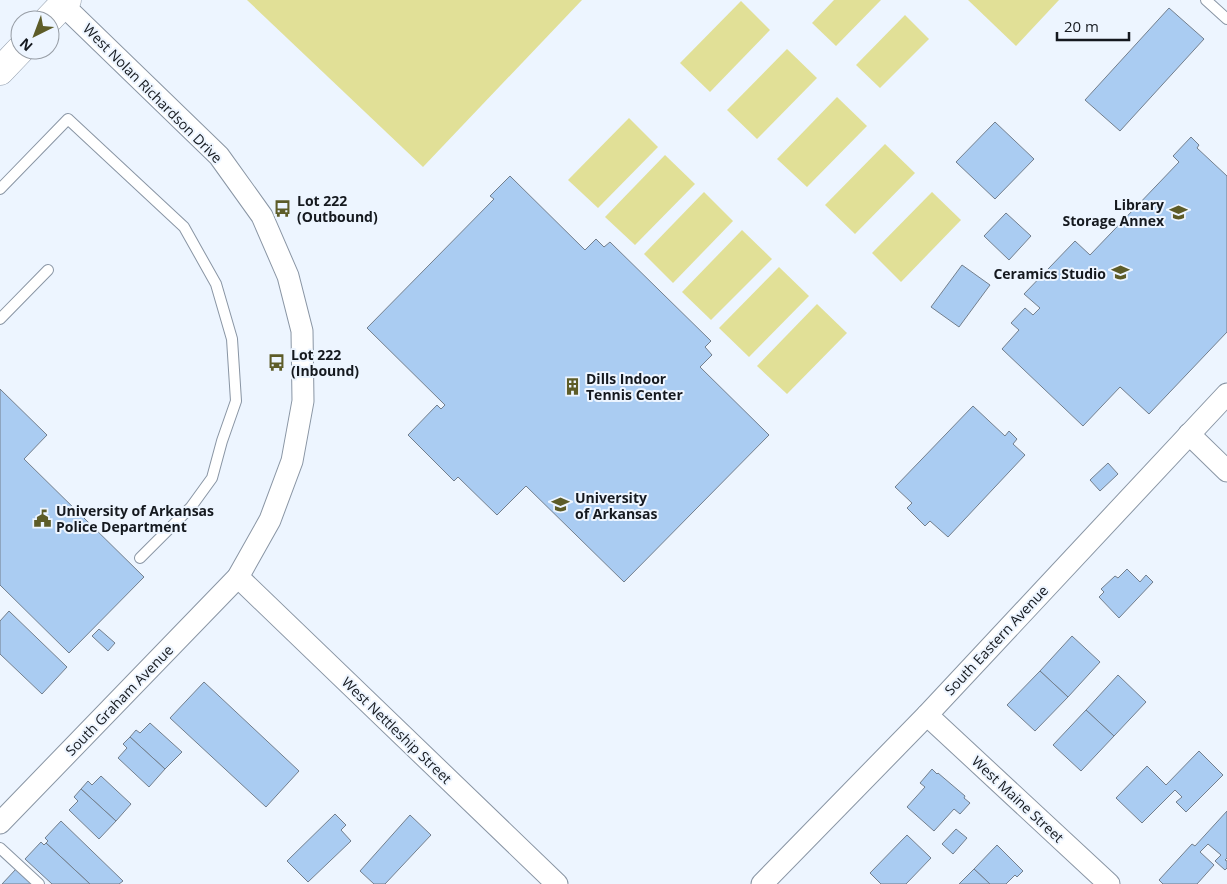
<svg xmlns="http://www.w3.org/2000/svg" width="1227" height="884" viewBox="0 0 1227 884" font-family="'Open Sans',sans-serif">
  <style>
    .garden { fill: #e1e097 }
    .building { fill: #aaccf2; stroke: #737f8d }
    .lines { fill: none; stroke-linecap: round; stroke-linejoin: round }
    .service-casing { stroke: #8995a4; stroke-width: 12 }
    .minor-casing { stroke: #8995a4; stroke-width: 23 }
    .secondary-casing { stroke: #8995a4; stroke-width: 29 }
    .service { stroke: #fff; stroke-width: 10 }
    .minor { stroke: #fff; stroke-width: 21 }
    .secondary { stroke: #fff; stroke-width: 28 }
    .labels { text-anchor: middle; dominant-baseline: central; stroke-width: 4; stroke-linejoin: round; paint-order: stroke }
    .street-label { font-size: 14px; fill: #15191f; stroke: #edf5ff }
    .poi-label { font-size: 14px; font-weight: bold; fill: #15191f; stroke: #edf5ff; text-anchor: start }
  </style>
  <rect width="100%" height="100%" fill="#edf5ff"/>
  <!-- garden -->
  <g class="garden">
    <polygon points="247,0 582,0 423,167"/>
    <polygon points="834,0 881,0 836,46 812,23"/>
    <polygon points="968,0 1059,0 1016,46"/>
    <polygon points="741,1 770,30 710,92 680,63"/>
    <polygon points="905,15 929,39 880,88 856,65"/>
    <polygon points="787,49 817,78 757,139 727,110"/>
    <polygon points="837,97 867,126 807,187 777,159"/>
    <polygon points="629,118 658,147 598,208 568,180"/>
    <polygon points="885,144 915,173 855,234 825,205"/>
    <polygon points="665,155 695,184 635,245 605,217"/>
    <polygon points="704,192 733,221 673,283 644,254"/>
    <polygon points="932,192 961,220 901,282 872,253"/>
    <polygon points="742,230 772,259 711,320 682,292"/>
    <polygon points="779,267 809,296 749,357 719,328"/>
    <polygon points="817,304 847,333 787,394 757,366"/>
  </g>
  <!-- building -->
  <g class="building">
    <polygon points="1169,8 1204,39 1120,131 1085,100"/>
    <polygon points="995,122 1034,159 995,199 956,162"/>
    <polygon points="1191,137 1199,145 1197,148 1227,176 1227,332 1149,414 1120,387 1083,426 1002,349 1019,330 1011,323 1025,308 1033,315 1040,308 1024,294 1075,241 1090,255 1179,162 1173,156"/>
    <polygon points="510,176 585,250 596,239 604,247 610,242 711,341 705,347 712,355 700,367 769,435 624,582 526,486 497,515 458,477 454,481 408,435 437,405 441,409 445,405 367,328 494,199 490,196"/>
    <polygon points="1006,213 1031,236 1009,260 984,236"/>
    <polygon points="962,265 990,285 959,327 931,307"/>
    <polygon points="0,389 47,435 24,459 144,577 69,653 0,585"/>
    <polygon points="973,406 1005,436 1009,431 1017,439 1013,444 1025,455 948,537 930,521 925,526 907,508 912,503 895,487"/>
    <polygon points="1108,463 1118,474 1100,491 1090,480"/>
    <polygon points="1127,569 1140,582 1146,575 1153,582 1119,618 1099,597 1104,592 1101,589 1115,576 1118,578"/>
    <polygon points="9,611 67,667 42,694 0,654 0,621"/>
    <polygon points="99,629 115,643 108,651 92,636"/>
    <polygon points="1072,636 1100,662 1068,697 1040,671"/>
    <polygon points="1040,671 1068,697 1035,731 1007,705"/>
    <polygon points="1118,675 1146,702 1114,736 1086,710"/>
    <polygon points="204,682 299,771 266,807 170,718"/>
    <polygon points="1086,710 1114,736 1081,771 1053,745"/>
    <polygon points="150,723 182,752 165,769 130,737 136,730 140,733"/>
    <polygon points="130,737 165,769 149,787 118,758 127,748 123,744"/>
    <polygon points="1199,751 1223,775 1186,812 1176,802 1182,797 1175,790 1142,823 1116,798 1147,766 1166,785"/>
    <polygon points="932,769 937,774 938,773 965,796 964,798 970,803 960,814 954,809 934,831 907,807 925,787 920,783"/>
    <polygon points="101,776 131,804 116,821 81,789 88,781 92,785"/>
    <polygon points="81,789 116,821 99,839 69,810 78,801 74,797"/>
    <polygon points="1227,811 1227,858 1225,860 1227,861 1227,868 1225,870 1215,861 1221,855 1208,844 1200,852 1214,865 1197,884 1163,884 1159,880 1192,844 1195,846"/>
    <polygon points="335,814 346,825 341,830 351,841 308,882 287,861"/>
    <polygon points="410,815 431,835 385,884 374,884 360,871"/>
    <polygon points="61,821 123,881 119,884 90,884 46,843 48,841 45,838"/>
    <polygon points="956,829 967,838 953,854 942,844"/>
    <polygon points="907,835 931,858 906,884 881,884 870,873"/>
    <polygon points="41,842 44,845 46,843 90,884 52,884 25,859"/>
    <polygon points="997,845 1023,871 1017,877 1015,875 1006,884 990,884 974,869"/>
    <polygon points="16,869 32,884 2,884"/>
    <polygon points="974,869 990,884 959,884"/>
  </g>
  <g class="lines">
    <defs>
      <g id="service">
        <polyline points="1206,0 1227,19"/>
        <polyline points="0,189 68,119 184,227 216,284 232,339 236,401 222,441 212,478 191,507 140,558"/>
        <polyline points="0,319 48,270"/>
        <polyline points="0,848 39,884"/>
      </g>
      <g id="minor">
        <polyline points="1189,434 1227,471"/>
        <polyline points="238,577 557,884"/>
        <polyline points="927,715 1109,884"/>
        <polyline points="0,823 238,577 270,520 292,461 303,401 302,331 288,276 262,216 219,156 63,5"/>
        <polyline points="762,884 927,715 1227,394"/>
      </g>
      <g id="secondary">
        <polyline points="48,20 67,0"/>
        <polyline points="0,71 20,50"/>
      </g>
    </defs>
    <!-- service casing -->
    <use href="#service" class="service-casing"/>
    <!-- minor casing -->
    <use href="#minor" class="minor-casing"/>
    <!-- secondary casing -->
    <use href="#secondary" class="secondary-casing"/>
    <!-- service -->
    <use href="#service" class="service"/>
    <!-- minor -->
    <use href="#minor" class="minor"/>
    <!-- secondary -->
    <use href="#secondary" class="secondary"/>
  </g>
  <!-- icons -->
  <defs>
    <symbol id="bus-bare" viewBox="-9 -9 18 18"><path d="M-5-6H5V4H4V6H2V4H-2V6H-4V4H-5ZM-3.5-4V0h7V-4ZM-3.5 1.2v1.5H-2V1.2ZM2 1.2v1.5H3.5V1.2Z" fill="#5d5c28" stroke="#edf5ff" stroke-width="2.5" paint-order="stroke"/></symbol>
    <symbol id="university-bare" viewBox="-9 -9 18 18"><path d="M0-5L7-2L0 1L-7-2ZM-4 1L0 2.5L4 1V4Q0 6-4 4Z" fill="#5d5c28" stroke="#edf5ff" stroke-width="2.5" paint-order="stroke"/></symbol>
    <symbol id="building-bare" viewBox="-9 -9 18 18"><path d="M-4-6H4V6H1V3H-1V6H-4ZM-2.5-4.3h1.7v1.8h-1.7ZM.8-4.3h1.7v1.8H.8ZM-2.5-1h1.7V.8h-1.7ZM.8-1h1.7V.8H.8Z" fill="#5d5c28" stroke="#edf5ff" stroke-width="2.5" paint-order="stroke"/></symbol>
    <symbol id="civic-bare" viewBox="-9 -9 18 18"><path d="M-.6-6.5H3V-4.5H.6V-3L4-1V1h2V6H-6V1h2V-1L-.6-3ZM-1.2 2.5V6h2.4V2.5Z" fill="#5d5c28" stroke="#edf5ff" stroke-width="2.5" paint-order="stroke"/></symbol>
  </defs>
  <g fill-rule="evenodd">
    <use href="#bus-bare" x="270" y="196" width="25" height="25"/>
    <use href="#university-bare" x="1166" y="200" width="25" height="25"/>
    <use href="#university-bare" x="1108" y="260" width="25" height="25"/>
    <use href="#bus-bare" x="264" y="350" width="25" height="25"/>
    <use href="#building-bare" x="560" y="374" width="25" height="25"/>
    <use href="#university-bare" x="548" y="492" width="25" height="25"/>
    <use href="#civic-bare" x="30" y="506" width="25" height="25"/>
  </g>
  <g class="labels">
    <!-- street labels -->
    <g class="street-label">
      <text transform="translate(153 93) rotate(45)">West Nolan Richardson Drive</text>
      <text transform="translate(996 640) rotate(-47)">South Eastern Avenue</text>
      <text transform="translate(119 700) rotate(-46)">South Graham Avenue</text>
      <text transform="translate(397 730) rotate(44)">West Nettleship Street</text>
      <text transform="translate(1018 799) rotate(43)">West Maine Street</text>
    </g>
    <!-- poi labels -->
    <g class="poi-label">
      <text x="297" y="200">Lot 222<tspan x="297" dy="16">(Outbound)</tspan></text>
      <text x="1164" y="204" text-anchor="end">Library<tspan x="1164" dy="16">Storage Annex</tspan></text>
      <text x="1106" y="273" text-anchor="end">Ceramics Studio</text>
      <text x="291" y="354">Lot 222<tspan x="291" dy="16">(Inbound)</tspan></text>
      <text x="586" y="378">Dills Indoor<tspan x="586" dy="16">Tennis Center</tspan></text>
      <text x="575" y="497">University<tspan x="575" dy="16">of Arkansas</tspan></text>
      <text x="56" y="510">University of Arkansas<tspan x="56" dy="16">Police Department</tspan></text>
    </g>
  </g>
  <!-- north arrow -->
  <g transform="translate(35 35) rotate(222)"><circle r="24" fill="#edf5ff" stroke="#979da5"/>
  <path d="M0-4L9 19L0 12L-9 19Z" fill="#5d5c28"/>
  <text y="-8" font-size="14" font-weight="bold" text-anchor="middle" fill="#15191f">N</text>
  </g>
  <!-- scale -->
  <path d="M1057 32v8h72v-8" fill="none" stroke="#15191f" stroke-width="2.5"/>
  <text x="1064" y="32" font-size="15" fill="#15191f" stroke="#edf5ff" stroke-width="4" paint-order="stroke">20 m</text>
</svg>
